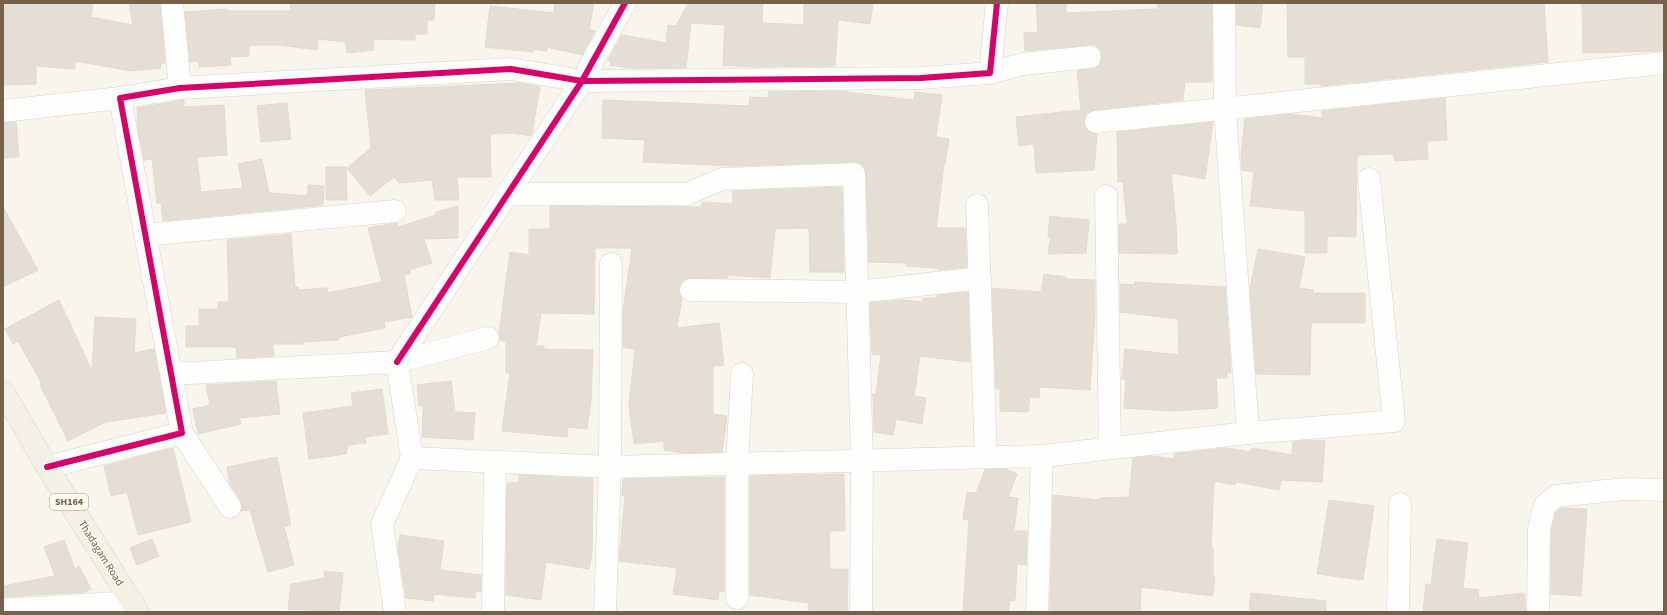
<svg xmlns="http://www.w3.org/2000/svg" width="1667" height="615" viewBox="0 0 1667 615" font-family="'Source Sans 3',sans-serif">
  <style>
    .building { fill: #e5ded4; stroke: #e1dacf }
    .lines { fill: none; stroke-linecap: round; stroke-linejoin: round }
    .street-casing { stroke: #d7d2cb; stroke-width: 23 }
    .primary-casing { stroke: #dad2ca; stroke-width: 23 }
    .street { stroke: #fefefc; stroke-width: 22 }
    .primary { stroke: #f3f0e6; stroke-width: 22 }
    .cycleway-casing { stroke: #fffbef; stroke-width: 8 }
    .cycleway { stroke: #d6006c; stroke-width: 6 }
    .labels { text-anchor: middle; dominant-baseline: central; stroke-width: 3; stroke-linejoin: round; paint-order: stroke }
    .shield { fill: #fffbef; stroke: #a08f7c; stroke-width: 1 }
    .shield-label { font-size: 10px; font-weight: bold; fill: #78614a }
    .street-label { font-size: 11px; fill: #78614a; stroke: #fffbef }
  </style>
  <rect width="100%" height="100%" fill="#f8f5ed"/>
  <!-- building -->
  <g class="building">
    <polygon points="3,3 93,3 91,17 133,25 129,3 160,3 165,63 160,64 161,68 131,71 75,61 75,69 36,66 36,84 3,85"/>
    <polygon points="291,3 435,3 434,20 427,20 427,34 415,34 415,40 373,39 374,50 347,53 346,42 318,39 317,50 280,45 249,45 249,56 230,57 231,65 199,67 199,61 190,62 185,12 227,9 227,11 290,11"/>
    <polygon points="555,3 594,3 589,29 595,31 582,55 547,47 547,51 534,49 533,52 485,47 490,6 554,13"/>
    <polygon points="688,3 763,3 762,23 804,25 804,3 873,3 870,24 838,20 835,66 753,67 723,65 725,25 691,23 686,68 629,68 610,65 611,61 608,60 622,35 666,43 668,25 676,26"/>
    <polygon points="1036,3 1066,3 1066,13 1158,9 1158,3 1212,3 1212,82 1185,82 1183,100 1095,110 1089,112 1085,117 1084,123 1086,130 1091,133 1097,134 1094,170 1036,173 1034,144 1019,146 1016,117 1081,110 1077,71 1097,67 1101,62 1102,56 1100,49 1095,45 1089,45 1025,51 1024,33 1038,32"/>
    <polygon points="1236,3 1263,3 1260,28 1237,25"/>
    <polygon points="1287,3 1544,3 1548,62 1321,86 1320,84 1305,84 1305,57 1288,57"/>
    <polygon points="1582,3 1664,3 1664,51 1583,53"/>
    <polygon points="520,83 540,87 532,134 530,136 513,133 490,134 491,177 457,177 459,200 435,200 432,180 399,183 394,177 370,196 347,168 371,148 365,90"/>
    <polygon points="838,91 914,100 915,92 942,95 936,137 949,139 945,164 944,164 936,228 965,228 967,267 938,270 938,268 906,266 906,263 869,262 866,174 864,167 860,163 854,162 734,166 643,162 645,140 602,138 603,100 749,106 750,97 768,98 769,92"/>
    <polygon points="1445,98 1447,140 1427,141 1428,159 1395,161 1394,154 1357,155 1356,237 1327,236 1327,253 1305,253 1305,211 1250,206 1254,172 1242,170 1241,157 1245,119 1291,114 1323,118 1322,111"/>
    <polygon points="184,100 184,107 224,105 227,155 197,157 201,192 243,188 238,164 262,159 269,193 308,196 308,185 324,186 323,205 163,221 161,203 157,203 152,159 144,160 138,129 137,108"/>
    <polygon points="287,103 291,139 261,142 257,106"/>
    <polygon points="16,122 19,157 3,158 3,123"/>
    <polygon points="1213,122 1205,179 1171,173 1176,224 1177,254 1119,253 1119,224 1127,224 1123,181 1118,182 1117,132"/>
    <polygon points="326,167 346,167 347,200 326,200"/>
    <polygon points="842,187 844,272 810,272 809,228 775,229 770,278 728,275 728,278 684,279 680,284 679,290 682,298 677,328 719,323 724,365 713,366 713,414 727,416 722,452 684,453 664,450 664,441 634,444 629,405 635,349 623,347 623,312 632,248 595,248 594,314 541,313 536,346 544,346 544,349 593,350 591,399 587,429 568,427 567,437 502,431 510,373 506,373 506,341 500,340 499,333 510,252 529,255 529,229 550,229 550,206 702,207 702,202 732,204 733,191"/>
    <polygon points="458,206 458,238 424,239 432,263 409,270 410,274 404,275 412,317 384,322 385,328 339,337 339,340 303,342 303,344 273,344 274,356 237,358 236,347 186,347 186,326 199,326 199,309 218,309 218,302 229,302 227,240 291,234 295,287 298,287 298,290 327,288 327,293 382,282 368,228 397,223 398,227 436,215 436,212"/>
    <polygon points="3,207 38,270 3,287"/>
    <polygon points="1050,216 1089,220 1086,253 1048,254 1051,237 1048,237"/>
    <polygon points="1258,249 1305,257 1299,288 1313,290 1313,293 1365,293 1365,323 1311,323 1310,375 1256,374 1250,288"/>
    <polygon points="1044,274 1066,277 1066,279 1095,280 1095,313 1090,390 1040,387 1039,398 1030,397 1028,412 1000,411 1000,389 996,389 992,288 1041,292"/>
    <polygon points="1135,282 1225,287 1231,373 1227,373 1227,378 1216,378 1218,408 1173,411 1124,408 1126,379 1122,379 1125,349 1179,355 1178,319 1120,312 1120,284 1135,285"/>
    <polygon points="968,292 970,362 920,356 914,396 926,398 922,424 896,419 893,435 874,432 873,394 876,395 881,355 872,354 870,303 902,300 923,302 923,298 937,298 937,295"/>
    <polygon points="59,300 92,371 95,317 136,319 134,353 154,349 166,413 106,422 68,441 40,385 42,384 18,341 13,344 5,329"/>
    <polygon points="276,381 280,414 239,418 241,424 198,434 193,409 210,405 206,385"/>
    <polygon points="451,381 455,412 475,413 473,440 422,437 423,406 419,406 417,385"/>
    <polygon points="382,389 388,434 365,437 366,443 348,445 346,454 309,459 303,413 353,406 351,393"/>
    <polygon points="1310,440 1325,441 1322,482 1281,480 1279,490 1236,482 1235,485 1214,481 1211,548 1213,548 1213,577 1215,577 1213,596 1141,587 1140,612 1050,612 1053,495 1100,500 1100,498 1129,497 1133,458 1151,456 1174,459 1174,454 1226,448 1251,452 1252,448 1292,455 1293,442"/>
    <polygon points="173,448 191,522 138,535 127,492 111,496 104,466"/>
    <polygon points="277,457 291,525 284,527 294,565 268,572 250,510 241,511 241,501 230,484 227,467"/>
    <polygon points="1006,469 1017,474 1008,497 1018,498 1014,531 1027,531 1026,565 1017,564 1015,601 1010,600 1008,612 963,612 969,520 963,519 967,492 976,493 985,470"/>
    <polygon points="844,474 845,531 829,531 830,569 848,569 847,612 809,612 809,603 750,595 750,476"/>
    <polygon points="519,475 593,479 592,553 589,569 546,562 541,600 506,595 507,483 519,483"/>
    <polygon points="724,477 724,592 719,591 718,600 673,594 677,568 619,561 625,496 622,495 623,479"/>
    <polygon points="1329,500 1374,506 1363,580 1317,574"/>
    <polygon points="1561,508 1587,509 1581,596 1551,594 1551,531 1556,512"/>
    <polygon points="400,535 444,541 440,570 481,575 481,592 476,591 475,598 434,594 433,601 406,598 398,548"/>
    <polygon points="152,539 159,556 137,565 130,548"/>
    <polygon points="1437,539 1468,543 1463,588 1479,590 1478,598 1524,593 1526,612 1423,612 1426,584 1431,585"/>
    <polygon points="64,540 75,569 79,566 91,589 84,592 3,597 3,586 55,576 44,547"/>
    <polygon points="324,571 343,573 339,612 288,609 291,584 325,578"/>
    <polygon points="1251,593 1326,601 1326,612 1249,612"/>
  </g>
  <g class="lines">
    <defs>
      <g id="street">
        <polyline points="172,3 180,88"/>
        <polyline points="1224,3 1225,109 1248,433"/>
        <polyline points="990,73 1023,64 1090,57"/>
        <polyline points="3,111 120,98"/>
        <polyline points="1096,122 1664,63"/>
        <polyline points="509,194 687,194 722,179 854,174 862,460 861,612"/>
        <polyline points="1106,196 1110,448"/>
        <polyline points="977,205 986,457"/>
        <polyline points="145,235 395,211"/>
        <polyline points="611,264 610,467 1042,456 1037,612"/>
        <polyline points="691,290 858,292 980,278"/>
        <polyline points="397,362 582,81 921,78 990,73 997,3"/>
        <polyline points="397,362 488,338"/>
        <polyline points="171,374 397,362 412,458 610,467 605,612"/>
        <polyline points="182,433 230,507"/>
        <polyline points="1042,456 1248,433 1394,421 1369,179"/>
        <polyline points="47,467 182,433 120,98 180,88 511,69 582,81 625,3"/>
        <polyline points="737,598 737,463 742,374"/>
        <polyline points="3,610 133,602"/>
        <polyline points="395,612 382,524 412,458"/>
        <polyline points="493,612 495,462"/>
        <polyline points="1398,612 1400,504"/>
        <polyline points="1538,612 1539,529 1545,505 1556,496 1625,489 1664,490"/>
      </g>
      <polyline id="primary" points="3,391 47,467 138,612"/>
    </defs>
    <!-- street casing -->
    <use href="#street" class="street-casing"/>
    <!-- primary casing -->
    <use href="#primary" class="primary-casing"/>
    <!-- street -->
    <use href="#street" class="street"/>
    <!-- primary -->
    <use href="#primary" class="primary"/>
    <defs>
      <g id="cycleway">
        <polyline points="397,362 582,81 921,78 990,73 997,3"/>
        <polyline points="47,467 182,433 120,98 180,88 511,69 582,81 625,3"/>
      </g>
    </defs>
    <!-- cycleway casing -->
    <use href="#cycleway" class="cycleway-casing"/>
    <!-- cycleway -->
    <use href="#cycleway" class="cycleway"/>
  </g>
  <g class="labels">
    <!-- shield labels -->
    <rect class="shield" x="50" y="494" width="38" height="16" rx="3"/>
    <g class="shield-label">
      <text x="69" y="502">SH164</text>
    </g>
    <!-- street labels -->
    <g class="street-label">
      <text transform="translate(101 553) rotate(58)">Thadagam Road</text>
    </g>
  </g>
  <!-- border -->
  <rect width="1667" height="615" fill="none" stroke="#78614a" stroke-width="8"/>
</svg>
